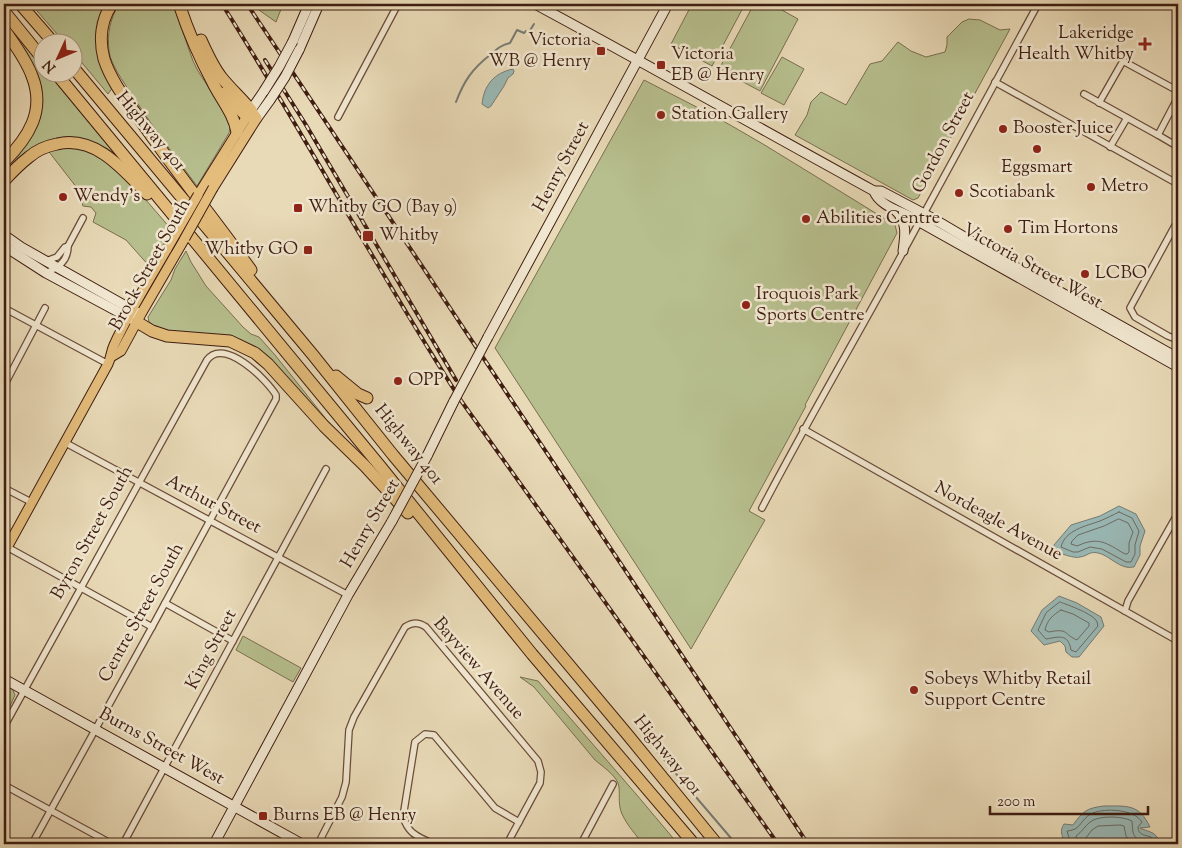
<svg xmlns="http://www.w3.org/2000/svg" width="1182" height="848" viewBox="0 0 1182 848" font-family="'Sorts Mill Goudy',serif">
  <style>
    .green { fill: #b7bf8e; stroke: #7b6e50 }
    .water { fill: #9ab9b6; stroke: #767b74 }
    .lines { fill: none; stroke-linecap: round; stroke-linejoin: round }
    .shore { stroke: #6c6b64; stroke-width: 1 }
    .stream { stroke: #767b74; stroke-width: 2 }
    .street-casing { stroke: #6a4c3a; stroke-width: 8 }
    .secondary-casing { stroke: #3f1d11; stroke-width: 11 }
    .primary-casing { stroke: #3f1d11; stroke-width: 11 }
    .highway-casing { stroke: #3f1d11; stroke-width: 13 }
    .street { stroke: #f1e7d0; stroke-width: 5.5 }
    .secondary { stroke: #f1e7d0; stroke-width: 9 }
    .primary { stroke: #e4bd7c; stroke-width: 9 }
    .highway { stroke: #e4bd7c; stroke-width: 11 }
    .rail-casing { stroke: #3f1d11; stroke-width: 4 }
    .rail { stroke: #f1e7d0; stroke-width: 2; stroke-dasharray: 5.5; stroke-linecap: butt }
    .secondary-bridge-casing { stroke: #3f1d11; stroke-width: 11; stroke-linecap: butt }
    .primary-bridge-casing { stroke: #3f1d11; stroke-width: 11; stroke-linecap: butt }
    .secondary-bridge { stroke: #f1e7d0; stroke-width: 9 }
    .primary-bridge { stroke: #e4bd7c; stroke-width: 9 }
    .poi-dot { fill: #8f2418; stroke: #f1e7d0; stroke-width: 2 }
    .labels { text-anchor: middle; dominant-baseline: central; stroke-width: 5; stroke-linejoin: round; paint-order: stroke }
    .poi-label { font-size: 18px; fill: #3f1d11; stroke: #f1e7d0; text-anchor: start }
    .street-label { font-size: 18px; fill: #3f1d11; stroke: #f1e7d0 }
  </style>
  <rect width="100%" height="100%" fill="#e9dab7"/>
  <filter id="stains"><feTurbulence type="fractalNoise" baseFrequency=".004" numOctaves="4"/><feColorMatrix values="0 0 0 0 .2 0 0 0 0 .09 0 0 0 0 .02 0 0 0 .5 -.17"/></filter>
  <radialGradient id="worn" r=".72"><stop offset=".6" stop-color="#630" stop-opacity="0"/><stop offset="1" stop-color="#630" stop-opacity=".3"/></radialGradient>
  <!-- green -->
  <g class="green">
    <polygon points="31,4 106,4 100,18 113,87 108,94 73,52 72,42 64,42"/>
    <path d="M119 4H173L193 61 198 71 231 122 229 133 197 186C174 155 151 125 130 92 123 81 111 65 109 51 107 34 110 19 119 4Z"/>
    <polygon points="254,4 283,4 276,22 259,10"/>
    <polygon points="692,4 745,4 712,66 671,44"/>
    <polygon points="754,4 771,4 798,19 760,91 719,69"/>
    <polygon points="969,19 980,20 1000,30 1010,29 918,198 913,200 795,135 807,115 811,102 821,92 846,105 870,64 882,61 898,42 911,51 926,57 945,52 947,45 947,37 962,22"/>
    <polygon points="21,40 42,66 42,72 48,73 120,160 93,142 77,138 65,137 53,139 4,175 4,166 40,111 19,42"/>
    <polygon points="782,57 804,69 784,105 761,93"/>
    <polygon points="644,80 718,118 763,144 895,225 897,233 805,405 806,406 749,511 765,520 691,649 495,348"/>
    <polygon points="61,146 96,152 127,178 171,229 151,268 126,240 93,222 96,213 91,207 83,206 77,188 46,148"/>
    <polygon points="186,251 191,262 206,286 243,327 251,334 259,337 275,355 342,439 261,352 169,331 153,325 149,322 148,317 171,280 175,269"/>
    <polygon points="243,636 301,668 293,682 236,650"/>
    <path d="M520 677 538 681 636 794 678 844H643C636 835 627 825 622 814 617 803 621 791 618 783 614 774 602 766 595 760L534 687Z"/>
    <polygon points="4,684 12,688 15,695 9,708 4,707"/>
  </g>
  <!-- water -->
  <g class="water">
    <path d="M513 69 514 71 513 74 508 78 504 86 491 106 488 108 482 104C484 85 494 73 513 69Z"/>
    <path d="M1119 506 1136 514 1145 531 1140 546V555L1134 567C1132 567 1129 568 1126 567 1116 565 1108 555 1098 553 1089 551 1088 556 1080 557 1075 559 1058 553 1054 550V545L1071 525 1100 516Z"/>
    <polygon points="1059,596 1077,603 1101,617 1104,626 1079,657 1072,657 1066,652 1065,646 1060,641 1044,645 1031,631 1042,610"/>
    <path d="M1104 806C1128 806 1139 804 1150 827L1140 828C1151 833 1156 831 1160 844H1067C1062 838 1059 831 1064 824L1073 825C1083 811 1087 808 1104 806Z"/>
  </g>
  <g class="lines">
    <!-- shore -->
    <g class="shore">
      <path d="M1119 512 1132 518 1139 531 1135 545V554L1131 562H1126L1102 549 1090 547 1078 552H1073L1061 547C1065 530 1086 526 1100 521 1107 518 1113 515 1119 512Z"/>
      <path d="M1119 519 1128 523 1133 532 1129 543V552L1127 554H1125C1106 543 1099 536 1077 546L1071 544 1072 541 1078 535 1104 526Z"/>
      <path d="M1060 602C1068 605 1094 614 1097 622 1098 623 1097 625 1098 626L1076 652 1071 650C1068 633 1059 637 1046 639L1038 630 1046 613Z"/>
      <path d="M1061 610 1073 614 1089 623V626L1077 640C1063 634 1069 628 1049 632L1045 630C1047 620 1053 615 1061 610Z"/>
      <path d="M1071 844 1067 831C1070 831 1072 830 1075 829 1081 826 1084 816 1093 813 1105 808 1134 809 1142 822L1138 827C1138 835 1145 835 1151 837L1155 844"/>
      <path d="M1077 844 1076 836C1082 832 1085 826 1090 822 1099 815 1123 816 1132 821 1133 828 1131 837 1140 840 1143 842 1146 842 1149 844"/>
      <polyline points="1084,844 1085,839 1092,830 1098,826 1120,825 1124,826 1126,836 1132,844"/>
    </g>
    <!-- stream -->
    <g class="stream">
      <path d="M456 102C464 81 472 69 490 55 497 49 501 45 510 43L517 30 524 33 526 31 529 32 534 24"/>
      <polyline points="643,735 736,844"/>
    </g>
    <defs>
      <g id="street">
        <polyline points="995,82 1178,184"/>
        <polyline points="1084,94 1158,135 1178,97"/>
        <polyline points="1099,103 1123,61 1178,91"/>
        <polyline points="338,117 398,4"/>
        <polyline points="1158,135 1175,145"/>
        <polyline points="1110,147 1127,118"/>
        <polyline points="1178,220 1130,308 1135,317 1168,336 1178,340"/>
        <polyline points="46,261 57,257 65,247 68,246 83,218"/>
        <path d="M46 273C59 267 68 261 68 246"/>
        <polyline points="4,308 108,364"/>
        <polyline points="4,386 45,308"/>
        <polyline points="803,429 1178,641"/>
        <polyline points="64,442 348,595"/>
        <polyline points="4,488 31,502"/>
        <path d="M762 508C811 414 865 323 915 230 956 154 997 79 1038 4"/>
        <polyline points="7,547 152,627"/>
        <polyline points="165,603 233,641"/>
        <polyline points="1125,611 1128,601 1178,513"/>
        <path d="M4 727 207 360C224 337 266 379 276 395V399L152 627 32 844"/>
        <polyline points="4,785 112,844"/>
        <polyline points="123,844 326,469"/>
        <path d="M318 844 342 797 346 782 349 730 354 717 405 627C413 622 418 622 426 627L538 761 541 772 540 783 507 844"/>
        <path d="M433 844C418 836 409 835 403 817L415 742 425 734 434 735 495 808 519 822"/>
        <polyline points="581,844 613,784"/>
      </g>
      <g id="secondary">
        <path d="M535 4C648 65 761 129 874 191H881L932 218 1005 261 1178 358"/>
        <polyline points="293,41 309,4"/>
        <polyline points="299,50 319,4"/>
        <polyline points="251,110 264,91"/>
        <polyline points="257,118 270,100"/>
        <path d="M874 191C878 204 897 210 909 216L1178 367"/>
        <path d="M895 210C908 222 905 236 903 251"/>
        <polyline points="4,235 21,247 138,313"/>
        <polyline points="4,246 46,273 137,322"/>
        <polyline points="488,337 668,4"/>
        <polyline points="427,456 454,401"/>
        <polyline points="4,679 302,844"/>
        <polyline points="214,844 348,595 392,521"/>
      </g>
      <g id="primary">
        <polyline points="198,195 251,110 257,118 213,188"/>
        <polyline points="111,357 121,351 141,314 185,238"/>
        <path d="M4 553 108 364C111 358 111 351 114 345 129 312 149 280 167 249"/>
      </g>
      <g id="highway">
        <polyline points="20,4 53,42"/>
        <path d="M112 4C101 20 99 40 104 59 111 81 127 101 141 121 176 172 215 220 251 270"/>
        <path d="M179 4C188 31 199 57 213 83 221 99 234 114 237 132"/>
        <polyline points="4,11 42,58"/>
        <path d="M4 29C14 44 26 59 32 76 46 111 28 138 4 162"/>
        <path d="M201 40C207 53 213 67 222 78 231 89 242 99 251 110"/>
        <polyline points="72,66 313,355 393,455 627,734 717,844"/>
        <polyline points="55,72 380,466 532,654 694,844"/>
        <polyline points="224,93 247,117"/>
        <path d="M4 181C12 172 20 164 29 157 37 150 47 146 57 144 95 135 123 169 147 194"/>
        <polyline points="137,322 152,331 167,336 230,341 255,353 268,364 324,426 365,466 408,513"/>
        <polyline points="336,376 358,394 367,398"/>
      </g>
    </defs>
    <!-- street casing -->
    <use href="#street" class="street-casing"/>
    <!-- secondary casing -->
    <use href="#secondary" class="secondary-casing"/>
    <!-- primary casing -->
    <use href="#primary" class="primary-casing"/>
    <!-- highway casing -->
    <use href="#highway" class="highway-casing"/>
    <!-- street -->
    <use href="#street" class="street"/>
    <!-- secondary -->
    <use href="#secondary" class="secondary"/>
    <!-- primary -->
    <use href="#primary" class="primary"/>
    <!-- highway -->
    <use href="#highway" class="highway"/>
    <defs>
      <g id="rail">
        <path d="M222 4C305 135 378 272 462 402L778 844"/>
        <polyline points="247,4 808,844"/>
        <polyline points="265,60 306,125 456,380"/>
      </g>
    </defs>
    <!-- rail casing -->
    <use href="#rail" class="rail-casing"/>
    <!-- rail -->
    <use href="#rail" class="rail"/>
    <defs>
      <g id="secondary-bridge">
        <polyline points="264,91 279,67 293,41"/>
        <polyline points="270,100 285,77 299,50"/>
        <polyline points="454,401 488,337"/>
        <polyline points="392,521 427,456"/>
      </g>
      <g id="primary-bridge">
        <polyline points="185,238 213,188"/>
        <polyline points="167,249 198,195"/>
      </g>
    </defs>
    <!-- secondary-bridge casing -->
    <use href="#secondary-bridge" class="secondary-bridge-casing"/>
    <!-- primary-bridge casing -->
    <use href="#primary-bridge" class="primary-bridge-casing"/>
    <!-- secondary-bridge -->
    <use href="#secondary-bridge" class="secondary-bridge"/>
    <!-- primary-bridge -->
    <use href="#primary-bridge" class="primary-bridge"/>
  </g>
  <!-- markers -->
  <g class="poi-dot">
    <path d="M1142.5 36.5h5v5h5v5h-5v5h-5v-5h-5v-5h5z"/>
    <rect x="596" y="46" width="10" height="10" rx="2.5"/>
    <rect x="656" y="60" width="10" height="10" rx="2.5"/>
    <circle cx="661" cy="115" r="5"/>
    <circle cx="1003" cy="129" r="5"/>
    <circle cx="1037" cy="149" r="5"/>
    <circle cx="1091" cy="187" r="5"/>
    <circle cx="959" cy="193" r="5"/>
    <circle cx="63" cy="197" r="5"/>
    <rect x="293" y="203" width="10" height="10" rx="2.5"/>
    <circle cx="806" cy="219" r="5"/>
    <circle cx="1008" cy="229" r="5"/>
    <rect x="362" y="230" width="12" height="12" rx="2.5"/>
    <rect x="303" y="245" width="10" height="10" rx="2.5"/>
    <circle cx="1085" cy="274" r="5"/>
    <circle cx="746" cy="305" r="5"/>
    <circle cx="398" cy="381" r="5"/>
    <circle cx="914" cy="690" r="5"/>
    <rect x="258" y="811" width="10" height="10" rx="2.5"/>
  </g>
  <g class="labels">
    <!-- poi labels -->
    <g class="poi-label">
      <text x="1134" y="34" text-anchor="end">Lakeridge<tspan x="1134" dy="21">Health Whitby</tspan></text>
      <text x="591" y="41" text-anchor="end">Victoria<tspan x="591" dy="21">WB @ Henry</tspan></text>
      <text x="671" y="55">Victoria<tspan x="671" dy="21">EB @ Henry</tspan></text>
      <text x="671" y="115">Station Gallery</text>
      <text x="1013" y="129">Booster Juice</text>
      <text x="1037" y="168" text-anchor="middle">Eggsmart</text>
      <text x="1101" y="187">Metro</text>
      <text x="969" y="193">Scotiabank</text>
      <text x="73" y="197">Wendy's</text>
      <text x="308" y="208">Whitby GO (Bay 9)</text>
      <text x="816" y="219">Abilities Centre</text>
      <text x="1018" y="229">Tim Hortons</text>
      <text x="379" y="236">Whitby</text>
      <text x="298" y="250" text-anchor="end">Whitby GO</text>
      <text x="1095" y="274">LCBO</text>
      <text x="756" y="295">Iroquois Park<tspan x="756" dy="21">Sports Centre</tspan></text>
      <text x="408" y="381">OPP</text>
      <text x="924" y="680">Sobeys Whitby Retail<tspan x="924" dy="21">Support Centre</tspan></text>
      <text x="273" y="816">Burns EB @ Henry</text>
    </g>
    <!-- street labels -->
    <g class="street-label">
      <text transform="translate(150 132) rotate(50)">Highway 401</text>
      <text transform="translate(944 143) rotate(-62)">Gordon Street</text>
      <text transform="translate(562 167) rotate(-62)">Henry Street</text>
      <text transform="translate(151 265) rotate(-61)">Brock Street South</text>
      <text transform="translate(1032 267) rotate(29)">Victoria Street West</text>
      <text transform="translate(408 445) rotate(51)">Highway 401</text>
      <text transform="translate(213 505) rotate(28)">Arthur Street</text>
      <text transform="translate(998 522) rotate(29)">Nordeagle Avenue</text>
      <text transform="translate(371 524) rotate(-60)">Henry Street</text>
      <text transform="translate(93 533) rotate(-61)">Byron Street South</text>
      <text transform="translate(142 613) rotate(-61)">Centre Street South</text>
      <text transform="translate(212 650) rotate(-62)">King Street</text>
      <text transform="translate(478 669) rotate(49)">Bayview Avenue</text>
      <text transform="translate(161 747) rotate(29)">Burns Street West</text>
      <text transform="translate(667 756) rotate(51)">Highway 401</text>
    </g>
  </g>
  <!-- margin -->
  <rect width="1182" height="848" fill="none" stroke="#e9dab7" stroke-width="20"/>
  <rect x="5" y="5" width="1172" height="838" fill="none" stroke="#3f1d11" stroke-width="2.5"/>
  <rect x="10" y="10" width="1162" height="828" fill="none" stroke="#3f1d11"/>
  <!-- north arrow -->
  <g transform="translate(58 58) rotate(226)"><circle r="24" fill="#f1e7d0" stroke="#aa9684"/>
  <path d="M0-4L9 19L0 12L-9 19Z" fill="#8f2418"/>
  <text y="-8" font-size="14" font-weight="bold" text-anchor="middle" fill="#3f1d11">N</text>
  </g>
  <!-- scale -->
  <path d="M990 806v8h158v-8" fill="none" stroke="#3f1d11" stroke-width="2.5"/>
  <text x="997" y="806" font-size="15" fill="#3f1d11" stroke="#f1e7d0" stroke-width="4" paint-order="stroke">200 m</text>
  <rect width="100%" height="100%" filter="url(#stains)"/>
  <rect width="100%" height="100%" fill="url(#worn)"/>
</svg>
